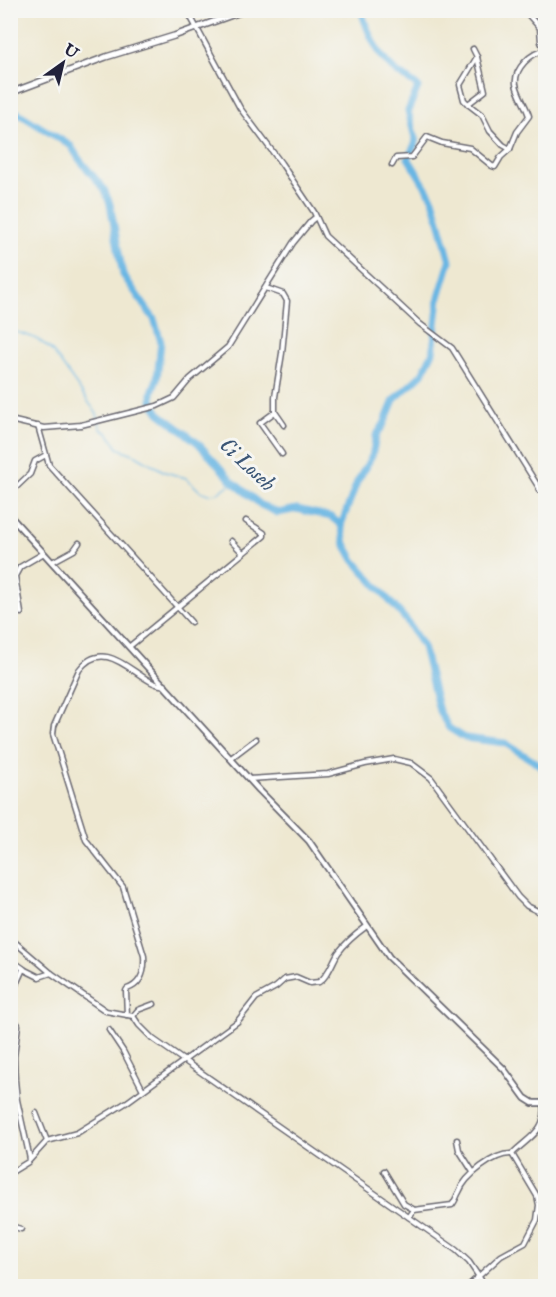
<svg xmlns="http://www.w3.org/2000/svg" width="556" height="1297" viewBox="0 0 556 1297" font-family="'IM FELL English',serif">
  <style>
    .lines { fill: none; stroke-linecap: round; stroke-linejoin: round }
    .stream { stroke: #69b6e3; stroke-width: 1.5 }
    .river { stroke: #69b6e3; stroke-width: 7 }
    .minor-casing { stroke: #696770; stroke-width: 7 }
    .tertiary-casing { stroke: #696770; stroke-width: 8 }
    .secondary-casing { stroke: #696770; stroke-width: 8 }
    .minor { stroke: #fff; stroke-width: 4 }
    .tertiary { stroke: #fff; stroke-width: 4.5 }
    .secondary { stroke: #fff; stroke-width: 5 }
    .labels { text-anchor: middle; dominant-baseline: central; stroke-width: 6; stroke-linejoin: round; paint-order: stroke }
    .water-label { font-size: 22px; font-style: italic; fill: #3b5676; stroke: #f6f6f2 }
  </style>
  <rect width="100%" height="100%" fill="#f6f6f2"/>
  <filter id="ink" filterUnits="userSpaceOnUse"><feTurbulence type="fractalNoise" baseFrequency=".0167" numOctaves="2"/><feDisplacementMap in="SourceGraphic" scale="12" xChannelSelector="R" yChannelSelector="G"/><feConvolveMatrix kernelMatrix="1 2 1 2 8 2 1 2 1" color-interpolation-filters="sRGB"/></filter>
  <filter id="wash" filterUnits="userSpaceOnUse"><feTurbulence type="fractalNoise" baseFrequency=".008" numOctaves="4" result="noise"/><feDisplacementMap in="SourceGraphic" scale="24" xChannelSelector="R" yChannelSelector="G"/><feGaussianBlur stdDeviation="1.35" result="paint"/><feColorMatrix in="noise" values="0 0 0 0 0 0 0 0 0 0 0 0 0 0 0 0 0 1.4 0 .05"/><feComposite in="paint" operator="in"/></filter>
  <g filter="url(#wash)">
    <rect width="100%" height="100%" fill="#eee8d1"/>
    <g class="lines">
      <!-- stream -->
      <path class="stream" d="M10 331C27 334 41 339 53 352L97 414 101 429 109 434 118 448 136 455 165 472 186 478 200 491 209 494 218 493 233 482"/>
      <!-- river -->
      <g class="river">
        <polyline points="10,108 71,146 79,159 104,189 110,204 123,275 154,319 161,342 157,379 152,392 152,401 159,413 198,443 233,482 261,505 278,513 297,509 331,517 341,525 345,544 354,560 407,621 423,647 439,711 449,728 465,738 505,743 546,769"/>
        <path d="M341 525 357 482 372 456 376 436 384 424 394 400 422 374 433 352 439 297 450 261 433 199 408 158 416 142 408 111 418 87C410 79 400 76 392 68 376 53 367 30 361 10"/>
      </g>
    </g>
  </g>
  <g filter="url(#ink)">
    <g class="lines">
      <defs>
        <g id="minor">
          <polyline points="187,10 240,108 281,163 314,212 325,236 420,324 452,348 546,499"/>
          <polyline points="524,10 540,28 541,42 545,51"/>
          <polyline points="477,57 460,85 464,100 469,105 482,115 490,131 503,145 510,149"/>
          <polyline points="468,104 485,91 477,57 473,49"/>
          <path d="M392 165 396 158 412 157 427 137 442 143 470 148 492 166 495 167 501 157 510 149 517 132 529 116C526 105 518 95 516 84 514 69 531 52 545 51"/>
          <polyline points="266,288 283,294 287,301 282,353 275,397 275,412 284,425"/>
          <polyline points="275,412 260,423 282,454"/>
          <polyline points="10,420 44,428 81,425 157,406 174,398 190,379 228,347 293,243 311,221 316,217"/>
          <polyline points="38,426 49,465 191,622"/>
          <polyline points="539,490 546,486"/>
          <polyline points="10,493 30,474 35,461 46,455"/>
          <polyline points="231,541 243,553"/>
          <polyline points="52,562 74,550 79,543"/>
          <polyline points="21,613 15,576 20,567 44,553"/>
          <polyline points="130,646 264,536 264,533 246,521"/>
          <polyline points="231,758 256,739"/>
          <polyline points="249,779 328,774 365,764 394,759 411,763 431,778 518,897 527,906 546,915"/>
          <polyline points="10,938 51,973 106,1011 133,1016 139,1025 153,1039 456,1250 469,1262 485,1286"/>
          <polyline points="10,959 24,969"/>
          <path d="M127 1015 126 991 127 989C142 984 145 970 144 956L123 887 86 840 53 734 54 726 79 670C108 631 142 689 165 685"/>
          <polyline points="133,1016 138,1010 154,1004"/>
          <polyline points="109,1030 123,1051 143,1090"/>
          <polyline points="36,1113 47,1141"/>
          <polyline points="457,1140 459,1150 473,1172"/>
          <polyline points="30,1159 17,1100 15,1080 14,1057 18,1025 12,1016 11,995 23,969 39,977 51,973"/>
          <polyline points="384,1171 404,1204 413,1209"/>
          <path d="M10 1173 28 1162 47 1141 77 1133 127 1102 237 1022 256 998 276 987 285 979 296 977 310 983 319 982C329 975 332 963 338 953 346 942 356 934 367 926"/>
          <path d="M409 1217 414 1210 452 1205C456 1200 456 1197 459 1192 465 1176 494 1153 512 1154"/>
          <polyline points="10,1220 14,1227"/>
          <polyline points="10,1229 14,1227 21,1229"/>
          <path d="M468 1286 501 1256 525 1243 537 1220 539 1205 537 1196 512 1154C529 1137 548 1130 544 1103"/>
        </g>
        <polyline id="tertiary" points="10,516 259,790 309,841 389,957 504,1069 525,1098 533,1103 546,1103"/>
        <polyline id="secondary" points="10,93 106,57 174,36 246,10"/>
      </defs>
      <!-- minor casing -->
      <use href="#minor" class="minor-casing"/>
      <!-- tertiary casing -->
      <use href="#tertiary" class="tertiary-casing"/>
      <!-- secondary casing -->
      <use href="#secondary" class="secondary-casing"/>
      <!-- minor -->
      <use href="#minor" class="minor"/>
      <!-- tertiary -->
      <use href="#tertiary" class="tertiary"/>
      <!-- secondary -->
      <use href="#secondary" class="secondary"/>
    </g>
  </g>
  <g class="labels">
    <!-- water labels -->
    <g class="water-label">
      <text transform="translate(247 465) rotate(43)">Ci Loseh</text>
    </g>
  </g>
  <!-- margin -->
  <rect width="556" height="1297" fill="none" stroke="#f6f6f2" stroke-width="36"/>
  <!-- north arrow -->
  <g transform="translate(63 63) rotate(34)" stroke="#f6f6f2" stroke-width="4.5" paint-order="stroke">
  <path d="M0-4.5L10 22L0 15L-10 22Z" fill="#22223b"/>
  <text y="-9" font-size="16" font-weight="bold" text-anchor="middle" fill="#22223b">U</text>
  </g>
</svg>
